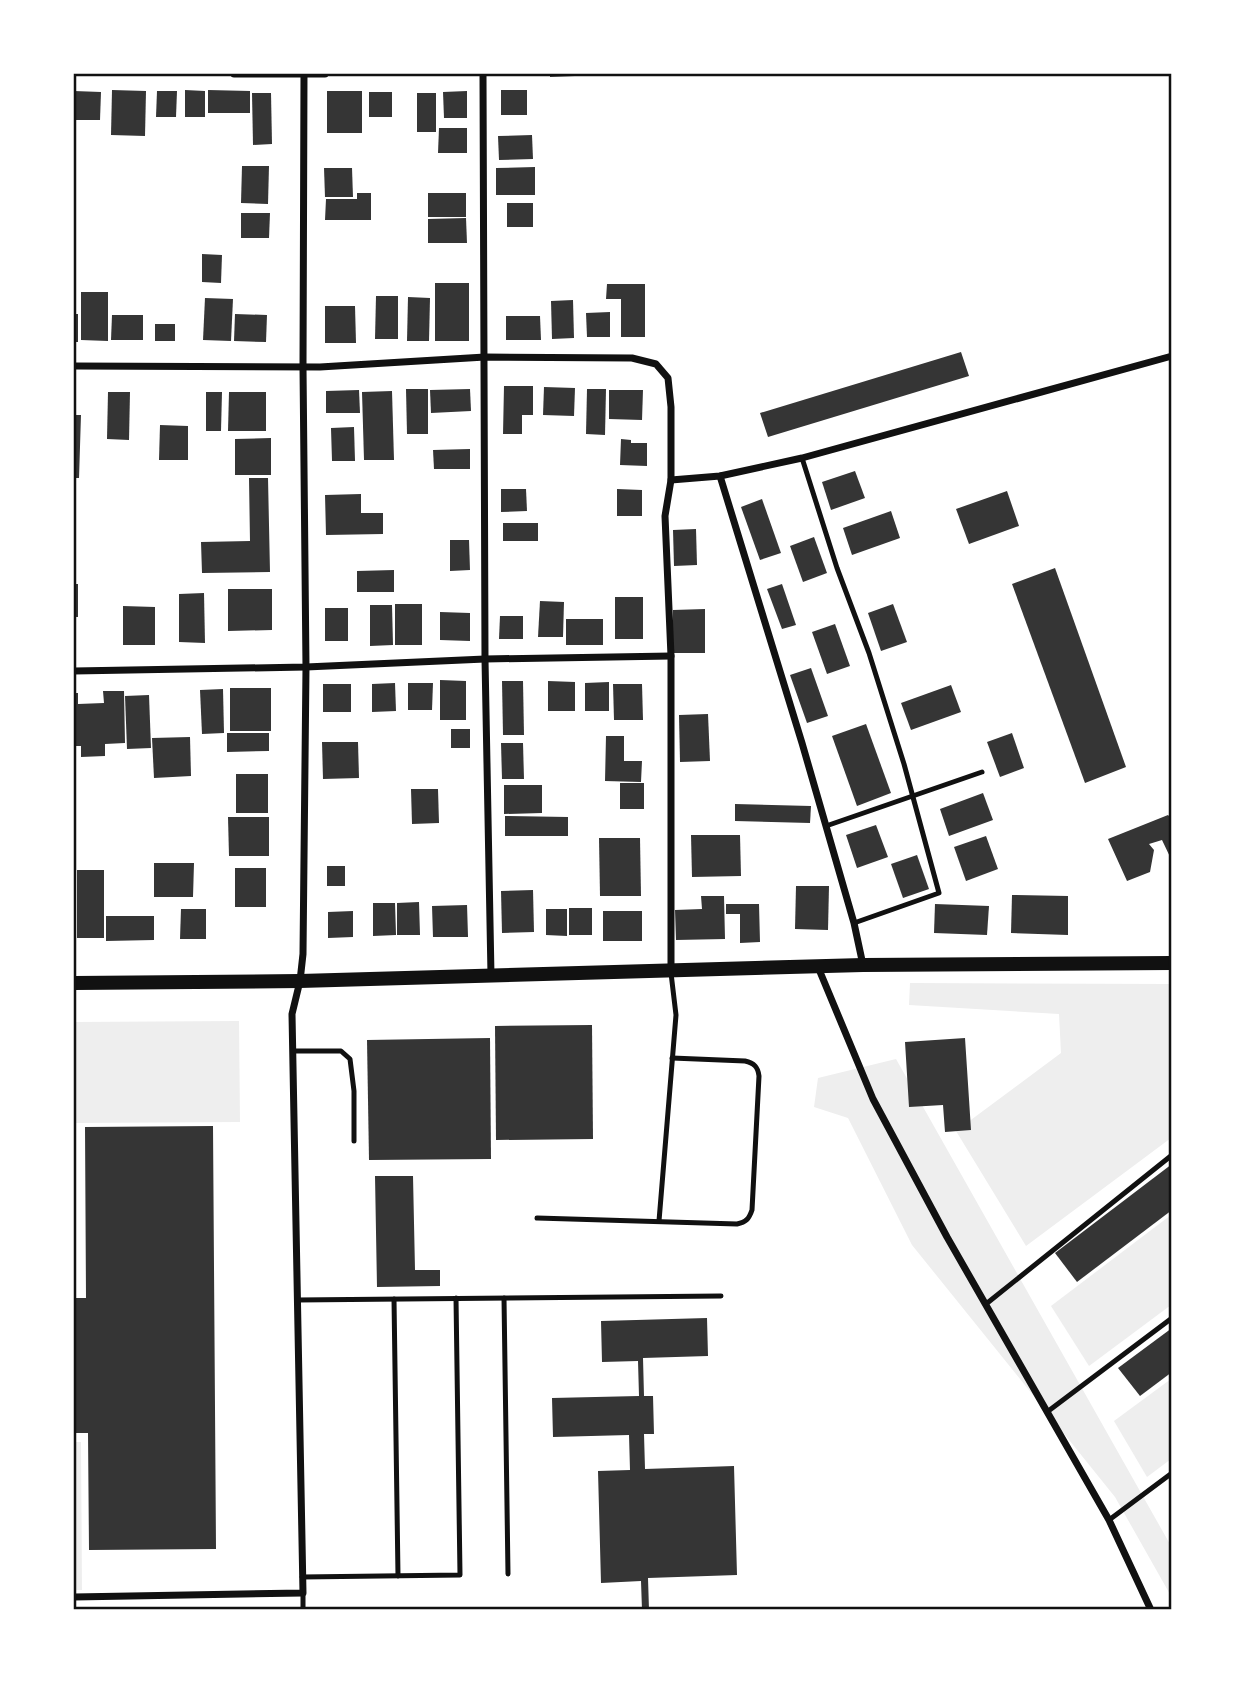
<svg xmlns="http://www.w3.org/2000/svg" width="1245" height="1683" viewBox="0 0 1245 1683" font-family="Commissioner,sans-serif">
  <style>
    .green { fill: #eee }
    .building { fill: #353535 }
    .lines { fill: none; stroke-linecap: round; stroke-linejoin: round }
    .service { stroke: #111; stroke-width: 5 }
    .minor { stroke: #111; stroke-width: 7 }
    .secondary { stroke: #111; stroke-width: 14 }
    .neatline { fill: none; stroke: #111; stroke-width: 2.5 }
  </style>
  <rect width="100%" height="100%" fill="#fff"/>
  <!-- green -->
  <g class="green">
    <polygon points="910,983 1171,984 1171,1138 1026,1246 956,1131 1061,1053 1059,1014 909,1005"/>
    <polygon points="239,1021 240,1122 74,1123 74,1022"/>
    <polygon points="896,1059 1171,1546 1171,1596 1115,1497 912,1245 848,1118 814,1107 818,1078"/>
    <polygon points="1171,1215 1171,1305 1089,1366 1051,1306"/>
    <polygon points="1171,1379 1171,1459 1147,1477 1114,1421"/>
    <polygon points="74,1442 81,1442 82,1590 74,1590"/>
  </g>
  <!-- building -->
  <g class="building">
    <polygon points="550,74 575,74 575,76 550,77"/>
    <polygon points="112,90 146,91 145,136 111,135"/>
    <polygon points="185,90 205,91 205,117 185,117"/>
    <polygon points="208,90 250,91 250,113 208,113"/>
    <rect x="501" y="90" width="26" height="25"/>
    <polygon points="74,91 101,92 100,120 74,120"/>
    <polygon points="157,91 177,91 176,117 156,117"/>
    <rect x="327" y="91" width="35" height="42"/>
    <polygon points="467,91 467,118 444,118 443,92"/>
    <rect x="369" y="92" width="23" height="25"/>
    <polygon points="252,93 271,93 272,144 253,145"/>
    <rect x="417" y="93" width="19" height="39"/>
    <polygon points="439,128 467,128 467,153 438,153"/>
    <polygon points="532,135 533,159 499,160 498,136"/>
    <polygon points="242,166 269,166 268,204 241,203"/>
    <polygon points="535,167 535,195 496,195 496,168"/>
    <polygon points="324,168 352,168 353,197 325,197"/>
    <polygon points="357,193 371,193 371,220 325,220 326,199 357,199"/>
    <rect x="428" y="193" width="38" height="24"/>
    <rect x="507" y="203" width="26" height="24"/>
    <polygon points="241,213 270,213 269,238 241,238"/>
    <polygon points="466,218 467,243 428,243 428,219"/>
    <polygon points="202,254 222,255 221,283 202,282"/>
    <rect x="435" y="283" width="34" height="58"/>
    <polygon points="607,284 645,284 645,337 621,337 621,299 606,299"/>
    <polygon points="81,292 108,292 108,341 81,340"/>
    <polygon points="376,296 398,296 398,339 375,339"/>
    <polygon points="408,297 430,298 429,341 407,341"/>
    <polygon points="205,298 233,299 231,341 203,340"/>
    <polygon points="573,300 574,338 552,339 551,301"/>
    <polygon points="325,306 355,306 356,343 325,343"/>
    <polygon points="610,312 610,337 587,337 586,313"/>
    <rect x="74" y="314" width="4" height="28"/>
    <polygon points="235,314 267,315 266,342 234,341"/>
    <polygon points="112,315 143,315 143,340 111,340"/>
    <polygon points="506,316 540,316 541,340 506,340"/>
    <rect x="155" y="324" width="20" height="17"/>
    <polygon points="961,352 969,376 768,437 760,413"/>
    <polygon points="504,386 533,386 533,415 522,415 522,434 503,434"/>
    <polygon points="544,387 575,388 574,416 543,415"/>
    <polygon points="406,389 428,389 428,434 407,434"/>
    <polygon points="470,389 471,411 431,413 430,390"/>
    <polygon points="587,389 606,389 605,435 586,434"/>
    <polygon points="359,390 360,413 326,413 326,391"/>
    <polygon points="609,390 643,390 642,420 609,419"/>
    <polygon points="392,391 394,460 364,460 362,392"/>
    <polygon points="108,392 130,392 129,440 107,439"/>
    <polygon points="206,392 222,392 221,431 206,431"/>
    <polygon points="229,392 266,392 266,431 228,431"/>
    <polygon points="74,415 81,415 79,478 74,478"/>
    <polygon points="160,425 188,426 188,460 159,460"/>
    <polygon points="354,427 355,461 332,461 331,428"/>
    <polygon points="271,438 271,475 235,475 235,439"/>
    <polygon points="621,439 631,440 631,443 647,443 647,466 620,465"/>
    <polygon points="470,449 470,469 434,469 433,450"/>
    <polygon points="855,471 865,498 831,510 822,482"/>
    <polygon points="249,478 268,478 270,572 202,573 201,542 250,541"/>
    <polygon points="501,489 526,489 527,511 501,512"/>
    <polygon points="617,489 642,490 642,516 617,516"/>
    <polygon points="1007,491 1019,526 969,544 956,509"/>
    <polygon points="361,494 361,513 383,513 383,534 326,535 325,495"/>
    <polygon points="762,499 781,553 760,560 741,507"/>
    <polygon points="891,511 900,538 852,555 843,528"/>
    <rect x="503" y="523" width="35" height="18"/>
    <polygon points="696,529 697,565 674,566 673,530"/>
    <polygon points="814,537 827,573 803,582 790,546"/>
    <polygon points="450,540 469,540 470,570 450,571"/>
    <polygon points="1055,568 1126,767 1085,783 1012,584"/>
    <polygon points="394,570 394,592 357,592 357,571"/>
    <rect x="74" y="584" width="4" height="33"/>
    <polygon points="782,584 796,625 782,629 767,589"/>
    <polygon points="228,589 272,589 272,630 228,631"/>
    <polygon points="204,593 205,643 179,642 179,594"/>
    <rect x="615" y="597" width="28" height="42"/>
    <polygon points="540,601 564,602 563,637 538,637"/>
    <rect x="395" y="604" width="27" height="41"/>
    <polygon points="893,604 907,642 881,651 868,613"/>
    <polygon points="370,605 392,605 393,645 370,646"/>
    <polygon points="123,606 155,607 155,645 123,645"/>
    <rect x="325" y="608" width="23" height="33"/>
    <polygon points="705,609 705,653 673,653 673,610"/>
    <polygon points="440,612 470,613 470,641 440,640"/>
    <polygon points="500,616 523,616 523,639 499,639"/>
    <rect x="566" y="619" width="37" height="26"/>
    <polygon points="835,624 850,666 827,674 812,632"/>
    <polygon points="811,668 828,716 807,723 790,675"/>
    <polygon points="440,680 466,681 466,720 440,720"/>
    <polygon points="502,681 523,681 524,735 503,735"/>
    <polygon points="548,681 575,682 575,711 548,711"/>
    <polygon points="609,682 609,711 585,711 585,683"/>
    <polygon points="395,683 396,711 372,712 372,684"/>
    <polygon points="408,683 433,683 432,710 408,710"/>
    <rect x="323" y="684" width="28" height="28"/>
    <polygon points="613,684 642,684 643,720 614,720"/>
    <polygon points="951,685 961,712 911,730 901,703"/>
    <rect x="230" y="688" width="41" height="43"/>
    <polygon points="223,689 224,733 202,734 200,690"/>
    <polygon points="103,691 124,691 125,743 105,744 105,756 81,757 81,746 74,746 74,693 78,693 78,704 104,703"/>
    <polygon points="149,695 151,748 127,749 125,696"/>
    <polygon points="708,714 710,761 680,762 679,715"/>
    <polygon points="866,724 891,793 857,806 832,736"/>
    <rect x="451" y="729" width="19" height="19"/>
    <polygon points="227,733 269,733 269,751 227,752"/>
    <polygon points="1012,733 1024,768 1000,777 987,742"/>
    <polygon points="606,736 624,736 624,761 642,761 641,782 605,781"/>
    <polygon points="190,737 191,776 154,778 152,738"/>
    <polygon points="322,742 358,742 359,778 323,779"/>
    <polygon points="501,743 523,743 524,779 502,779"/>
    <rect x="236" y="774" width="32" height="39"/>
    <rect x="620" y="783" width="24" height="26"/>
    <polygon points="504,785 542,785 542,813 504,814"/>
    <polygon points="411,789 438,789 439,823 412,824"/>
    <polygon points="983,793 993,820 949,836 940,809"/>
    <polygon points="735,804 811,806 810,823 735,821"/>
    <polygon points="1168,815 1172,819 1172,861 1162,840 1149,844 1154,850 1150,872 1127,881 1108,839"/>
    <polygon points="505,816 568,817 568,836 505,836"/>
    <polygon points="228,817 269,817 269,856 229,856"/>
    <polygon points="876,825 888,857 857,868 846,835"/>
    <polygon points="691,835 740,835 741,876 692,877"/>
    <polygon points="986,836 998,869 966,881 954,847"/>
    <polygon points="599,838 640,838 641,896 600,896"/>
    <polygon points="917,855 929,889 903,898 891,864"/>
    <polygon points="154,863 194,863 193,897 154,897"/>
    <rect x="327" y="866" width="18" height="20"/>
    <rect x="235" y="868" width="31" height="39"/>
    <rect x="77" y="870" width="27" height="68"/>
    <polygon points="796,886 829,886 828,930 795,929"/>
    <polygon points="533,890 534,932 502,933 501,891"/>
    <polygon points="1012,895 1068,896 1068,935 1011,933"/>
    <polygon points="701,896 724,896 725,939 676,940 675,910 702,909"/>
    <polygon points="419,902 420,935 397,935 397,903"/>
    <polygon points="373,903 395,903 396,935 373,936"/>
    <polygon points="726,904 759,904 760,942 740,943 740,914 726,914"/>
    <polygon points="935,904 989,906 987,935 934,933"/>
    <polygon points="467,905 468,937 433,937 432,906"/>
    <rect x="569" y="908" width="23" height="27"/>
    <polygon points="181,909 206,909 206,939 180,939"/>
    <polygon points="546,909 567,909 567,936 546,935"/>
    <polygon points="353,911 353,937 328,938 328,912"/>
    <rect x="603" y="911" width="39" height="30"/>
    <polygon points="106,916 154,916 154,940 106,941"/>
    <polygon points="592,1025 593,1139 496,1140 495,1026"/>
    <polygon points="490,1038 491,1159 369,1160 367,1040"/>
    <polygon points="965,1038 971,1130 945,1132 943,1105 909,1107 905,1042"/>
    <polygon points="213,1126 216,1549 89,1550 88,1433 74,1433 74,1298 86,1298 85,1127"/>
    <polygon points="1172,1164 1172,1210 1077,1282 1055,1253"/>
    <polygon points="375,1176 413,1176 415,1270 440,1270 440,1286 377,1287"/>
    <polygon points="707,1318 708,1356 643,1358 644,1396 653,1396 654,1434 644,1434 645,1469 734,1466 737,1575 648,1578 649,1610 642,1610 641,1581 601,1583 598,1471 630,1470 629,1435 553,1437 552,1398 639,1396 638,1361 602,1362 601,1321"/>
    <polygon points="1172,1328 1172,1372 1140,1396 1118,1368"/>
  </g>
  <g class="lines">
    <!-- service -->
    <g class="service">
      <polyline points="802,458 837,568 869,653 904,764 939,893 854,923"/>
      <polyline points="826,826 982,772"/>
      <polyline points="293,1051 341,1051 350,1059 354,1091 354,1141"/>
      <path d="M537 1218 737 1224C746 1222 749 1219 752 1210L759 1076C758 1067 754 1063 745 1061L672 1058"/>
      <polyline points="659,1221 676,1015 671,973"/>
      <polyline points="504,1298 508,1574"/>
      <polyline points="394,1299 398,1576"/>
      <polyline points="297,1300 721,1296"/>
      <polyline points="986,1304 1172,1155"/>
      <polyline points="1047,1412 1172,1318"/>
      <polyline points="1109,1520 1172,1473"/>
      <polyline points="302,1577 460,1575 456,1298"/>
      <polyline points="303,1593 303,1610"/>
    </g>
    <!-- minor -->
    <g class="minor">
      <polyline points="234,74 325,74"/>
      <polyline points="483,74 485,659 491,975"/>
      <polyline points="74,366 320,367 485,357 632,358 656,364 668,378 671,407 671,480 665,516 671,656 671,971"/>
      <polyline points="720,476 802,743 854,923 863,965"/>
      <polyline points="671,480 720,476 802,458 1172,356"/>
      <polyline points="74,671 306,667 485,659 671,656"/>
      <polyline points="818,967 873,1099 947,1237 1109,1520 1151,1610"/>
      <polyline points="74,1597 303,1593 292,1014 300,981 303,954 306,667 303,367 304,74"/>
    </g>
    <!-- secondary -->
    <polyline class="secondary" points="74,983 300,981 863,965 1172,963"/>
  </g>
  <!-- border -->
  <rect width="1245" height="1683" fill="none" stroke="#ffffff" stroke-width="150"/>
  <rect x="75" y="75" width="1095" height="1533" class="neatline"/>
</svg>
